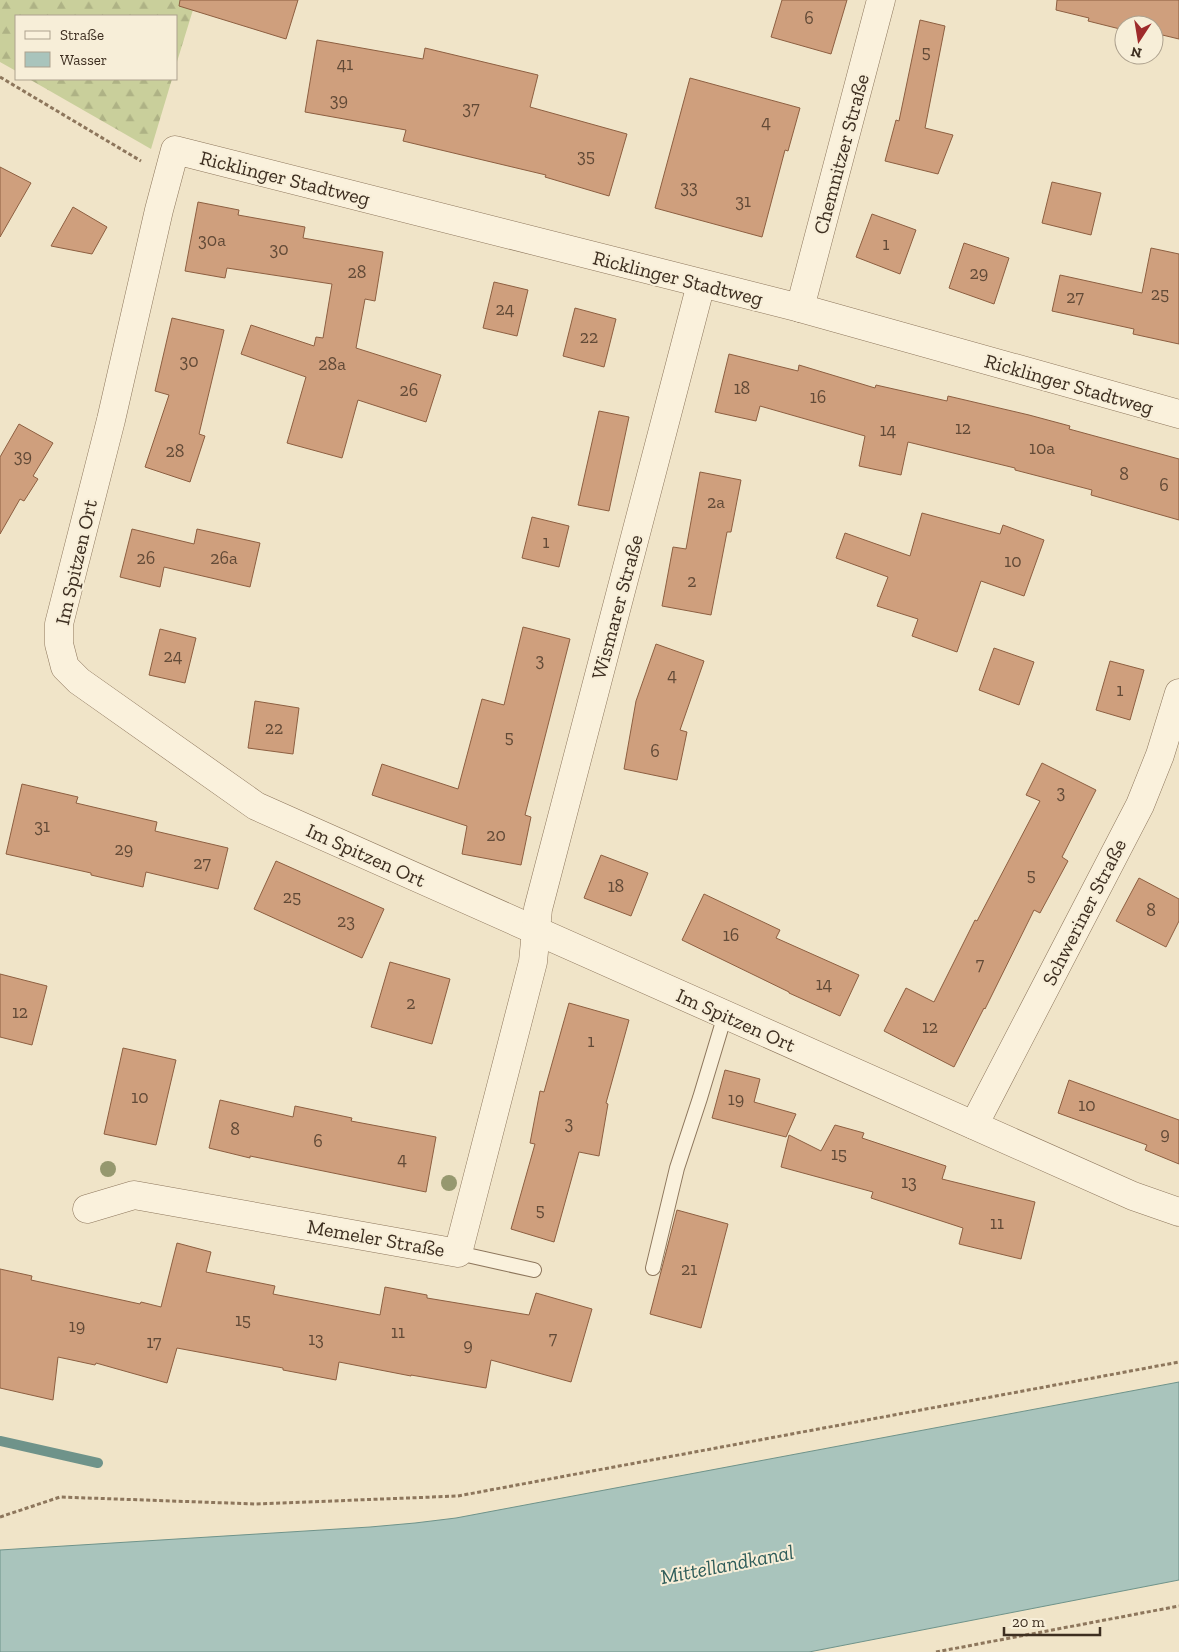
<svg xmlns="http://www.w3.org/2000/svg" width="1179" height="1652" viewBox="0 0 1179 1652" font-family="'Zilla Slab',serif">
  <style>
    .forest { fill: url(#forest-firs) }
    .water { fill: #a9c4bc; stroke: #6f938a }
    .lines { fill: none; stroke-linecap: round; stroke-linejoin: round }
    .stream { stroke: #6f938a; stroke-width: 10 }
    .building { fill: #cf9f7d; stroke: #8d5f41 }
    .service-casing { stroke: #8d765c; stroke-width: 16 }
    .minor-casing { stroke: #8d765c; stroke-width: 29 }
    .path { stroke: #8d765c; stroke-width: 3; stroke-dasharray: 4 2.5; stroke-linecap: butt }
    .service { stroke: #faf1dc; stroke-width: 14 }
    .minor { stroke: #faf1dc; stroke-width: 28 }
    .tree { fill: #96986f }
    .labels { text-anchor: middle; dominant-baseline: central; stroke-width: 4; stroke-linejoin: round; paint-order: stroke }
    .number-label { font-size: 18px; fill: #624a37 }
    .street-label { font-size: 20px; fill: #3d2e20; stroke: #f7eed8 }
    .water-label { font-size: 21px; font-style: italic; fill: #2f5d5a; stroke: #f7eed8 }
  </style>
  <defs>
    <pattern id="forest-firs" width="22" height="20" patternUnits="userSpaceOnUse" patternTransform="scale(1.25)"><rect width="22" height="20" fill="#c9cf9b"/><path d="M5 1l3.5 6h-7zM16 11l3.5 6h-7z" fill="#aeb285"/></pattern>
  </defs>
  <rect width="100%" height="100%" fill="#f0e4c8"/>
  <!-- forest -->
  <g class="forest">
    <polygon points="0,0 196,0 176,65 176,16 16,16 16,71 0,62"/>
    <polygon points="29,79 172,79 151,149"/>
  </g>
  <!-- water -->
  <polygon class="water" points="1179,1382 1179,1580 809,1652 0,1652 0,1550 370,1527 415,1523 456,1518"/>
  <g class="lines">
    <!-- stream -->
    <polyline class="stream" points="0,1441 98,1463"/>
  </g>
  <!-- building -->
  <g class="building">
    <polygon points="180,0 298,0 286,39 179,6"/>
    <polygon points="782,0 847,0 831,54 771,37"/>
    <polygon points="1057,0 1179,0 1179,39 1154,33 1154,25 1124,25 1124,30 1088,21 1089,18 1056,10"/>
    <polygon points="920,20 945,26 925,128 953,135 938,174 885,161 896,120 899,121"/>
    <polygon points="317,40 423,59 425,48 538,75 530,107 627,134 609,196 545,177 546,175 403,141 406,130 305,112"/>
    <polygon points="690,78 800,108 788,151 785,150 762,237 655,208"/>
    <polygon points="0,167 31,183 0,237"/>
    <polygon points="1052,182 1101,193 1091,235 1042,223"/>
    <polygon points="198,202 239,210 238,215 305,227 303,238 383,252 375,301 365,299 356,348 441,375 426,422 358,400 342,458 287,443 306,377 241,354 251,325 314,346 316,337 323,338 332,284 227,268 225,278 185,271"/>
    <polygon points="73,207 107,227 92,254 51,246"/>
    <polygon points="872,214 916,230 900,274 856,257"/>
    <polygon points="964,243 1009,258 994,304 949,288"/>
    <polygon points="1151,248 1179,254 1179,344 1133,334 1134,329 1052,311 1060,275 1142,293"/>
    <polygon points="494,282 528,290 517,336 483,328"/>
    <polygon points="575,308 616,319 604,367 563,356"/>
    <polygon points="172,318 224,330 199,434 205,436 190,482 145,467 169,395 155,391"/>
    <polygon points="729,354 798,371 799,365 875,388 876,385 947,401 948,396 1029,415 1070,426 1069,429 1179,459 1179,520 1091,495 1092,490 1015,470 1015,468 908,442 901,475 859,466 865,436 760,406 756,421 715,412"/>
    <polygon points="599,411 629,417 609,511 578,505"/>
    <polygon points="19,424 53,443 33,476 38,479 24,501 20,499 0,534 0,457"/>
    <polygon points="700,472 741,480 731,532 727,532 711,615 662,606 673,547 686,549"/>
    <polygon points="922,513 1000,534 1003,525 1044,540 1024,596 981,581 957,652 912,636 918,619 877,606 888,577 836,558 845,533 910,556"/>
    <polygon points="532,517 569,526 559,567 522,558"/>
    <polygon points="132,529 194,544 197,529 260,543 250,587 164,567 160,587 120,577"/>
    <polygon points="523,627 570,639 525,815 531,817 521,865 462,854 467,826 372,795 382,764 458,789 482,699 504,705"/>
    <polygon points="160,629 196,638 185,683 149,675"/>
    <polygon points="656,644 704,661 680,730 687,732 677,780 624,769 636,701"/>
    <polygon points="994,648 1034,662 1019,705 979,690"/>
    <polygon points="1110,661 1144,670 1130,720 1096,710"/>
    <polygon points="255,701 299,708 293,754 248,748"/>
    <polygon points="1042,763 1096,790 1062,857 1068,861 1040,913 1034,910 985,1009 984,1008 954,1067 884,1031 906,988 934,1002 975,920 977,921 1040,801 1026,795"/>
    <polygon points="22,784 78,797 76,803 157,822 155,831 228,848 218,889 146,872 143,887 91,875 91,873 6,854"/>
    <polygon points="601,855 648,873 631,916 584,898"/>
    <polygon points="276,861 384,909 362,958 254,909"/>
    <polygon points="1139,878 1179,899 1179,921 1166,947 1116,921"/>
    <polygon points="704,894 780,930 776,938 859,975 840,1016 789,993 789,992 682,940"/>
    <polygon points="390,962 450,979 432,1044 371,1027"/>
    <polygon points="0,974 47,986 32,1045 0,1037"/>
    <polygon points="569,1003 629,1020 606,1103 608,1104 599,1156 579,1152 554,1242 511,1229 535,1144 530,1143 540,1091 544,1092"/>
    <polygon points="123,1048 176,1060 156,1145 104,1134"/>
    <polygon points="725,1070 760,1079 754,1102 796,1114 786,1137 712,1118"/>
    <polygon points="1069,1080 1179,1120 1179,1164 1145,1150 1147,1145 1058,1113"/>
    <polygon points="220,1100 293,1117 295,1106 352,1118 351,1121 436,1137 426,1192 250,1156 250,1158 209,1148"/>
    <polygon points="835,1125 864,1133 862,1138 946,1166 942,1179 1035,1202 1021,1259 959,1244 963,1228 871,1198 873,1192 781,1167 789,1135 821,1151"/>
    <polygon points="677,1210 728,1224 701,1328 650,1314"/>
    <polygon points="177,1243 211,1252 206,1272 275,1286 273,1294 380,1315 385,1287 427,1295 427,1298 529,1315 536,1293 592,1309 571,1382 491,1360 486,1388 411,1375 411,1376 339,1362 336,1380 283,1370 283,1368 177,1348 167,1383 96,1363 95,1365 58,1357 53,1400 0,1388 0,1269 32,1276 31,1280 140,1304 141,1302 161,1307"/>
  </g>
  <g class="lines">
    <defs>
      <g id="service">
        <polyline points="458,1253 534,1270"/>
        <polyline points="653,1268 677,1168 700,1098 725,1015"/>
      </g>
      <g id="minor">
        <polyline points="800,308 881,0"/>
        <polyline points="1179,414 800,308 175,150 159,210 111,420 59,624 59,644 65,667 79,681 256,806 1133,1196 1179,1212"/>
        <polyline points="974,1125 1140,805 1160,755 1179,693"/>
        <polyline points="87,1209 134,1195 458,1253 533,962 538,909 701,284"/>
      </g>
    </defs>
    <!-- service casing -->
    <use href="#service" class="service-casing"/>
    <!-- minor casing -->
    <use href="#minor" class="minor-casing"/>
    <!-- path -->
    <g class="path">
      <polyline points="0,77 141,161"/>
      <polyline points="0,1517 60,1497 256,1504 458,1496 1179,1362"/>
      <polyline points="936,1652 1179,1606"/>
    </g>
    <!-- service -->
    <use href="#service" class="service"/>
    <!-- minor -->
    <use href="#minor" class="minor"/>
  </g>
  <!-- trees -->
  <g class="tree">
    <circle cx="108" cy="1169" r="8"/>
    <circle cx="449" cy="1183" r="8"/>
  </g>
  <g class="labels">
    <!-- number labels -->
    <g class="number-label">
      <text x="809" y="18">6</text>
      <text x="926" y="52">5</text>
      <text x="345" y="64">41</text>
      <text x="339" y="100">39</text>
      <text x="471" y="108">37</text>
      <text x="766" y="122">4</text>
      <text x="586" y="156">35</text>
      <text x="689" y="187">33</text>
      <text x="743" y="201">31</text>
      <text x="212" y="240">30a</text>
      <text x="886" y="244">1</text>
      <text x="279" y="249">30</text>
      <text x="357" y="272">28</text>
      <text x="979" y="273">29</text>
      <text x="1160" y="294">25</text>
      <text x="1075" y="297">27</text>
      <text x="505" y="309">24</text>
      <text x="589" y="337">22</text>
      <text x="189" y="361">30</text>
      <text x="332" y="364">28a</text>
      <text x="742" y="388">18</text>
      <text x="409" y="390">26</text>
      <text x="818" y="397">16</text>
      <text x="963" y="428">12</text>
      <text x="888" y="430">14</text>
      <text x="1042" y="448">10a</text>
      <text x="175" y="451">28</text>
      <text x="23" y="456">39</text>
      <text x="1124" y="474">8</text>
      <text x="1164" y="485">6</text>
      <text x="716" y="502">2a</text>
      <text x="546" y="542">1</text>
      <text x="146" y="558">26</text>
      <text x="224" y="558">26a</text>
      <text x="1013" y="561">10</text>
      <text x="692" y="581">2</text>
      <text x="173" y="656">24</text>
      <text x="540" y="660">3</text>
      <text x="672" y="675">4</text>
      <text x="1120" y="690">1</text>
      <text x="274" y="728">22</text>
      <text x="509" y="737">5</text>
      <text x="655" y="751">6</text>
      <text x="1061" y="792">3</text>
      <text x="42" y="826">31</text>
      <text x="496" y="835">20</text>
      <text x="124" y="849">29</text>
      <text x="202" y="863">27</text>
      <text x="1031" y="875">5</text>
      <text x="616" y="886">18</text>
      <text x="292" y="897">25</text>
      <text x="1151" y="910">8</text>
      <text x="346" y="921">23</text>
      <text x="731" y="935">16</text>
      <text x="980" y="964">7</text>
      <text x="824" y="984">14</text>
      <text x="411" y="1003">2</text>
      <text x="20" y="1012">12</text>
      <text x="930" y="1027">12</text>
      <text x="591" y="1041">1</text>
      <text x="140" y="1097">10</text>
      <text x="736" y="1099">19</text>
      <text x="1087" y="1105">10</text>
      <text x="569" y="1123">3</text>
      <text x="235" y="1129">8</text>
      <text x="1165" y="1134">9</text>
      <text x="318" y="1141">6</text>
      <text x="839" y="1154">15</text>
      <text x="402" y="1159">4</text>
      <text x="909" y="1182">13</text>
      <text x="540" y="1210">5</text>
      <text x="997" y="1223">11</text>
      <text x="689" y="1269">21</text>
      <text x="243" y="1320">15</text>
      <text x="77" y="1326">19</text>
      <text x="398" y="1332">11</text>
      <text x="553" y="1338">7</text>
      <text x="316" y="1339">13</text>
      <text x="154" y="1342">17</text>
      <text x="468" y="1345">9</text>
    </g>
    <!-- street labels -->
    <g class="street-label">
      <text transform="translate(841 154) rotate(-75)">Chemnitzer Straße</text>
      <text transform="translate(285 178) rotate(14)">Ricklinger Stadtweg</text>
      <text transform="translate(678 278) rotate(14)">Ricklinger Stadtweg</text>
      <text transform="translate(1069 384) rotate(16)">Ricklinger Stadtweg</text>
      <text transform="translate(76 562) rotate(-77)">Im Spitzen Ort</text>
      <text transform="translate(617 607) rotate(-75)">Wismarer Straße</text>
      <text transform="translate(366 855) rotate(24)">Im Spitzen Ort</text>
      <text transform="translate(1084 912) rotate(-63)">Schweriner Straße</text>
      <text transform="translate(736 1020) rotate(24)">Im Spitzen Ort</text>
      <text transform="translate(376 1238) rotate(10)">Memeler Straße</text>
    </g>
    <!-- water labels -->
    <g class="water-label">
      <text transform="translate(727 1564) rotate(-11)">Mittellandkanal</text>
    </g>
  </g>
  <!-- legend -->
  <rect x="15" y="15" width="162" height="65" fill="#f7eed8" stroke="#ada18e"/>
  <rect x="25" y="31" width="25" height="8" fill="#faf1dc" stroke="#ada18e"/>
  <text x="60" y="40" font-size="15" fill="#3d2e20">Straße</text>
  <rect x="25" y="52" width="25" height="15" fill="#a9c4bc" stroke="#ada18e"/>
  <text x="60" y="65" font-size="15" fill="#3d2e20">Wasser</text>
  <!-- north arrow -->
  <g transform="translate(1139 40) rotate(192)"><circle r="24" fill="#f7eed8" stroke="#ada18e"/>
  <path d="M0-4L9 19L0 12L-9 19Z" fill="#9e2a2b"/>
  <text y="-8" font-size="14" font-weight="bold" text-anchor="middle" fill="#3d2e20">N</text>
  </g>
  <!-- scale -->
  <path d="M1004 1627v8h96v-8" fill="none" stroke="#3d2e20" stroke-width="2.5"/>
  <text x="1012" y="1627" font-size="15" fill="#3d2e20" stroke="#f7eed8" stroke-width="4" paint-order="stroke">20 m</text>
</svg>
